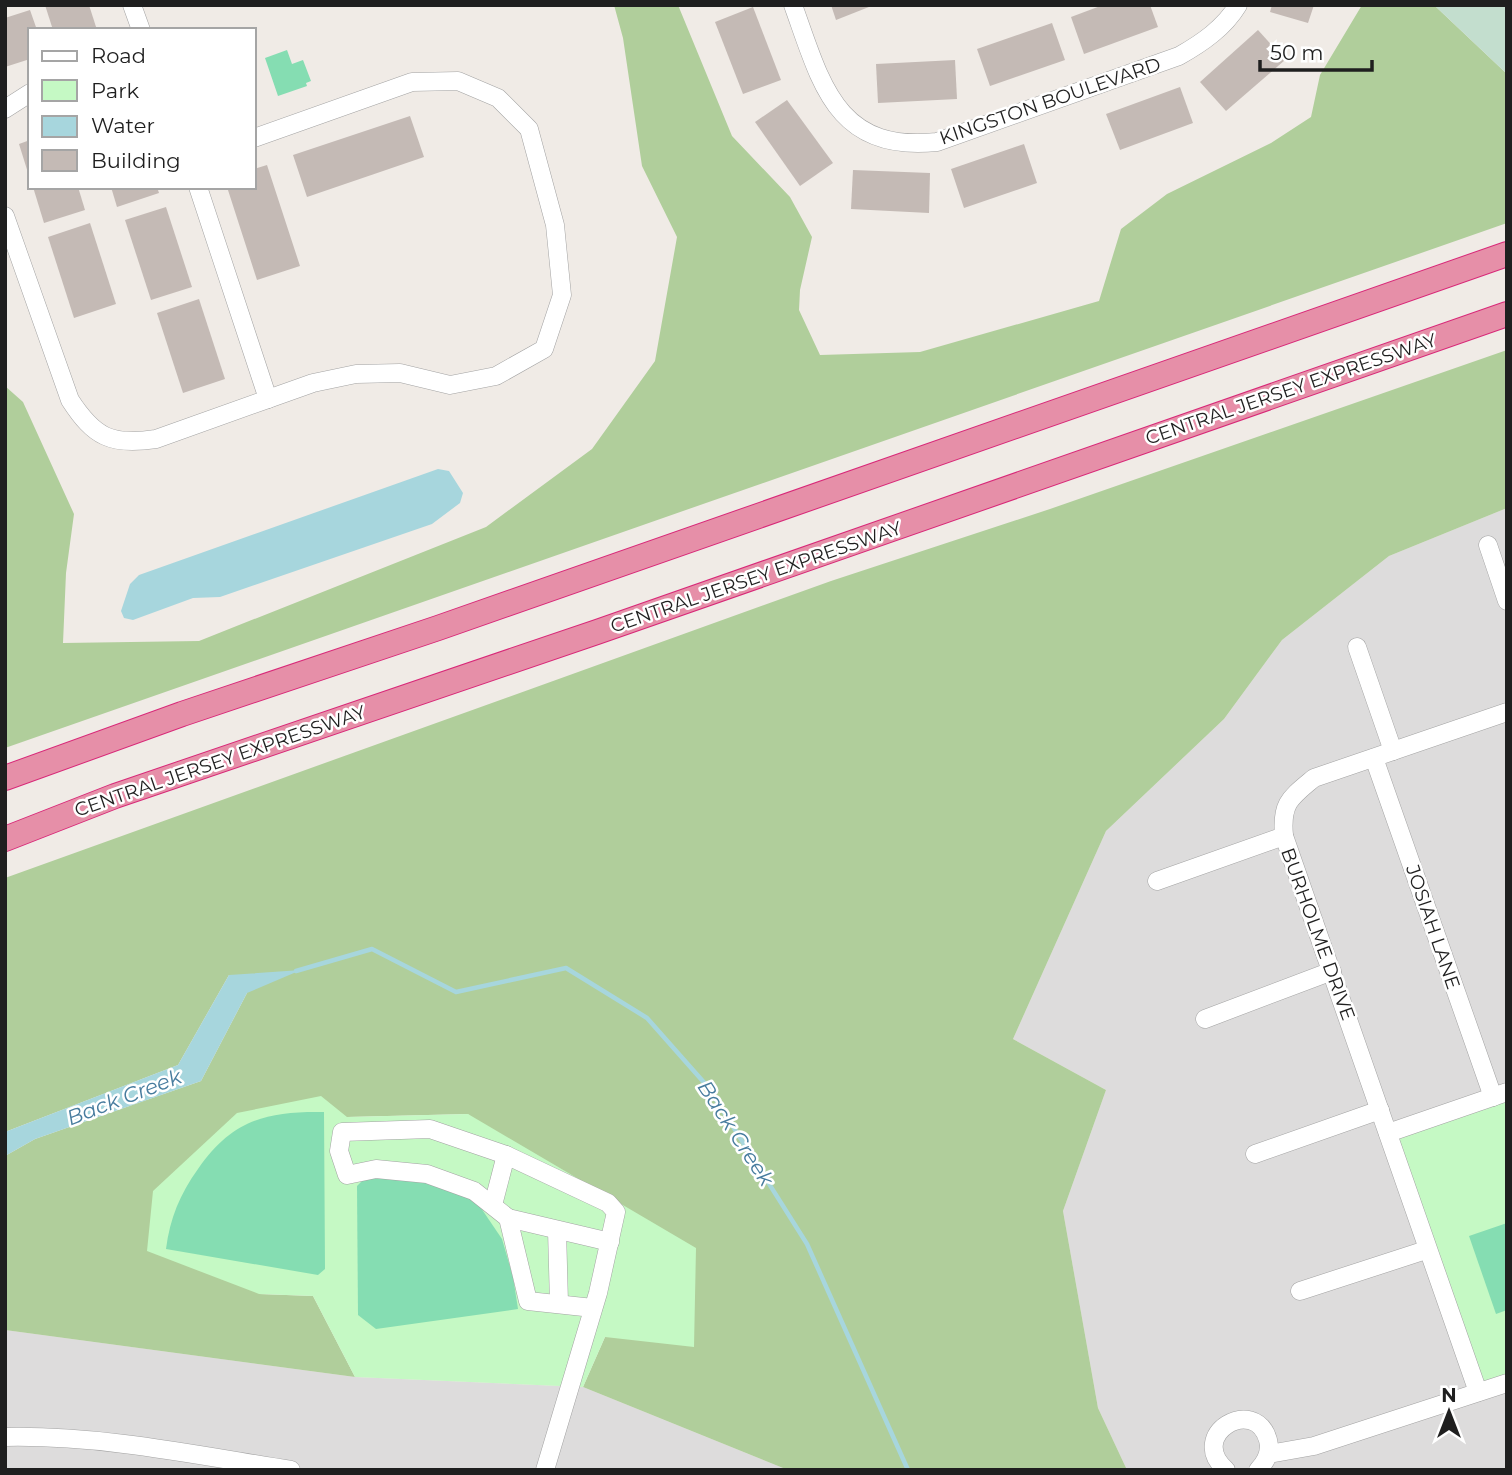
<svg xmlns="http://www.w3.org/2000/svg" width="1512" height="1475" viewBox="0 0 1512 1475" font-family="Montserrat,sans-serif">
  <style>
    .residential { fill: #dddcdc }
    .forest { fill: #b0ce9b }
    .wetland { fill: #c3dece }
    .park { fill: #c5f9c4 }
    .pitch { fill: #85ddb2 }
    .water { fill: #a7d6dd }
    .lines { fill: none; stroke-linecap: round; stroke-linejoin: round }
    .stream { stroke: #a7d6dd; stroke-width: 4.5 }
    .building { fill: #c4bab5 }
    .minor-casing { stroke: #a3a3a3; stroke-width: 19 }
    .highway-casing { stroke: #d82878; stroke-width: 26 }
    .minor { stroke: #fff; stroke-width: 18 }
    .highway { stroke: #e68fa8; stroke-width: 24 }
    .labels { text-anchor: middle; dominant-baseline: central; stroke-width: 5; stroke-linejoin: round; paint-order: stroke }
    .street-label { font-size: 19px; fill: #1f1f1f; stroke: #fff }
    .water-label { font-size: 21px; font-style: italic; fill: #477c9e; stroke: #fff }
  </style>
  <rect width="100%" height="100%" fill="#f0ebe6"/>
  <!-- residential -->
  <g class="residential">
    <polygon points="1507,508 1507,1470 1127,1470 1098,1408 1063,1211 1106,1090 1013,1039 1106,831 1224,719 1282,640 1389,556"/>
    <polygon points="5,1330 355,1377 583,1387 788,1470 5,1470"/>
  </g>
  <!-- forest -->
  <g class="forest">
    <polygon points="614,5 678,5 732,136 790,197 812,237 800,290 799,310 820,355 920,352 1099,301 1121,229 1167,194 1271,143 1311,117 1320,75 1362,5 1434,5 1507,74 1507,223 5,748 5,386 23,402 74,514 66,573 63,643 199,641 486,527 592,449 655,361 677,237 642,166 623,38"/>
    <polygon points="1507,350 1507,508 1389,556 1282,640 1224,719 1106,831 1013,1039 1106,1090 1063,1211 1098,1408 1127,1470 788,1470 583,1387 605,1337 468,1114 347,1117 259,1294 313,1296 355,1377 5,1330 5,1156 35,1139 201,1081 247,993 229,975 178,1065 5,1132 5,878 831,581 1050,509"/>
  </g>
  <!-- wetland -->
  <polygon class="wetland" points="1434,5 1507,5 1507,74"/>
  <!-- park -->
  <g class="park">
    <polygon points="1507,1092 1507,1386 1478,1392 1388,1133"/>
    <polygon points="321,1096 347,1117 468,1114 696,1248 694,1347 605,1337 583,1387 355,1377 313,1296 259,1294 147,1251 153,1191 237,1113"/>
  </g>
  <!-- pitch -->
  <g class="pitch">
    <polygon points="287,50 292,64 303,60 311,81 306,83 307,86 278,96 265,58"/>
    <path d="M324 1112 325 1269 318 1275 166 1249C170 1218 180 1194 198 1169 232 1120 267 1111 324 1112Z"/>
    <polygon points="378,1175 410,1176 466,1196 481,1208 502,1239 513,1277 518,1309 376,1329 358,1315 357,1186 363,1180"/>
    <polygon points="1507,1223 1507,1310 1496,1314 1469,1236"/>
  </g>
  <!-- water -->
  <g class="water">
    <polygon points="438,469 449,471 463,493 460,503 432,524 220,597 193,598 133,620 124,618 121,611 130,584 139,575"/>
    <polygon points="301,970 247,993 201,1081 35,1139 5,1156 5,1132 178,1065 229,975"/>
  </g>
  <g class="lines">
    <!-- stream -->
    <polyline class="stream" points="296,971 372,949 456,992 566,968 647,1018 708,1087 807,1244 908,1470"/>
  </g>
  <!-- building -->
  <g class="building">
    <polygon points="45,5 89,5 97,30 53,30"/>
    <polygon points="831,5 874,5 836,20"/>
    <polygon points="1103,5 1150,5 1158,27 1084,54 1071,17"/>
    <polygon points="1272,5 1314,5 1308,23 1270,12"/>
    <polygon points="753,7 781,80 743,94 715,22"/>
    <polygon points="30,10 37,30 30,30 30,59 5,67 5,18"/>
    <polygon points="1052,23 1065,60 990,86 977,49"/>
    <polygon points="1258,30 1285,60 1226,111 1200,82"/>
    <polygon points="955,60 957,99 878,103 876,64"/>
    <polygon points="1180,87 1193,123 1120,150 1106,114"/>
    <polygon points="787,100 833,163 800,186 755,122"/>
    <polygon points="410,116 424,157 307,197 293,155"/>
    <polygon points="30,140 30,176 29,176 19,144"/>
    <polygon points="1024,144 1037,183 964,208 951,169"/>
    <polygon points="267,165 300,266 257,280 227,187 254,187 254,169"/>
    <polygon points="853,170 930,173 929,213 851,209"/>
    <polygon points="33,187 78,187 85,210 44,223"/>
    <polygon points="111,187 157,187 159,193 117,207"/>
    <polygon points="166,207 192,287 151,300 125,220"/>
    <polygon points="90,223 116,304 74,318 48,237"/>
    <polygon points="199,299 225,379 183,393 157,313"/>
  </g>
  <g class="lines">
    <defs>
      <g id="minor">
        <polyline points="132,5 141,30"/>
        <path d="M793 5C821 82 835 153 937 142L1179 56C1202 43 1224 28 1238 5"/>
        <polyline points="5,109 30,93"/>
        <polyline points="254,138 412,82 458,81 498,98 529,129 555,225 562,295 544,349 496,376 450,385 400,373 356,374 313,383 268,399"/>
        <path d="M5 216 70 400C94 437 111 446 156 439L268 399 198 187"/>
        <polyline points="1488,545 1507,601"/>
        <polyline points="1357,647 1393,751"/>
        <polyline points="1374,758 1493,1097"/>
        <polyline points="1157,881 1284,836"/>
        <polyline points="1205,1019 1332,971"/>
        <polyline points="1388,1133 1507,1092"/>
        <polyline points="1255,1154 1380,1110"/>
        <polyline points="493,1205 506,1155"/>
        <polyline points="508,1218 610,1242"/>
        <polyline points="557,1230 559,1303"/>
        <polyline points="1300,1291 1426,1250"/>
        <path d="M1478 1392 1284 836C1281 803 1290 798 1314 778L1507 712"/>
        <path d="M5 1437C101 1435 196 1455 291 1470"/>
        <polyline points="1269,1454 1314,1446 1507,1383"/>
        <polyline points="545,1470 598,1293 616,1212 608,1203 506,1155 430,1129 342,1132 339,1151 347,1175 376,1169 427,1174 474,1191 508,1218 528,1301 593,1308"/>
        <path d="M1226 1470C1186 1435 1255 1394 1268 1440 1271 1452 1266 1462 1258 1470"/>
      </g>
      <g id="highway">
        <polyline points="5,778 182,714 438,628 1507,254"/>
        <polyline points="5,839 115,796 597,632 1507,314"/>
      </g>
    </defs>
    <!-- minor casing -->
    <use href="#minor" class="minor-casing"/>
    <!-- highway casing -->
    <use href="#highway" class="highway-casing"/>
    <!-- minor -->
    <use href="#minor" class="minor"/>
    <!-- highway -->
    <use href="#highway" class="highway"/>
  </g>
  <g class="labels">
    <!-- street labels -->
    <g class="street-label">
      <text transform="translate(1050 101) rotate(-19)">KINGSTON BOULEVARD</text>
      <text transform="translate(1291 389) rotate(-19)">CENTRAL JERSEY EXPRESSWAY</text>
      <text transform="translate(756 577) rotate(-19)">CENTRAL JERSEY EXPRESSWAY</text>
      <text transform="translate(220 761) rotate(-19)">CENTRAL JERSEY EXPRESSWAY</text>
      <text transform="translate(1433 927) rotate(71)">JOSIAH LANE</text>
      <text transform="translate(1318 934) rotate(70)">BURHOLME DRIVE</text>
    </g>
    <!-- water labels -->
    <g class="water-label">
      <text transform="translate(124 1097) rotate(-21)">Back Creek</text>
      <text transform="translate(736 1133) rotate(57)">Back Creek</text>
    </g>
  </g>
  <!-- border -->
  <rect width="1512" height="1475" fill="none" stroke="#1f1f1f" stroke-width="14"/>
  <!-- legend -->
  <rect x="28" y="28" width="228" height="161" fill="#ffffff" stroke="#a5a5a5" stroke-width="2"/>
  <rect x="42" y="51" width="35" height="10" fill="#ffffff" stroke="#a5a5a5" stroke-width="2"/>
  <text x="91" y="63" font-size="21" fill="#1f1f1f">Road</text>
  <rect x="42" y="80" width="35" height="21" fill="#c5f9c4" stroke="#a5a5a5" stroke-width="2"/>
  <text x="91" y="98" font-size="21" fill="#1f1f1f">Park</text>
  <rect x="42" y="116" width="35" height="21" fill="#a7d6dd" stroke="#a5a5a5" stroke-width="2"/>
  <text x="91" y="133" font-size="21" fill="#1f1f1f">Water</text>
  <rect x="42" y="150" width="35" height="21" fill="#c4bab5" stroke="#a5a5a5" stroke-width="2"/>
  <text x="91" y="168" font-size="21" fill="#1f1f1f">Building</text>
  <!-- north arrow -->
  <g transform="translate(1449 1412)" stroke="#ffffff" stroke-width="5" paint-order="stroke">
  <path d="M0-5L12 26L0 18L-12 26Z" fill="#1f1f1f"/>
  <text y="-10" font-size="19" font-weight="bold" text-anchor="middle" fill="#1f1f1f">N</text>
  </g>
  <!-- scale -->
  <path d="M1260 60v10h112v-10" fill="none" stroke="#1f1f1f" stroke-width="3.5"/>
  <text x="1270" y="60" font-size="21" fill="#1f1f1f" stroke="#ffffff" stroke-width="5" paint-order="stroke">50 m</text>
</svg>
